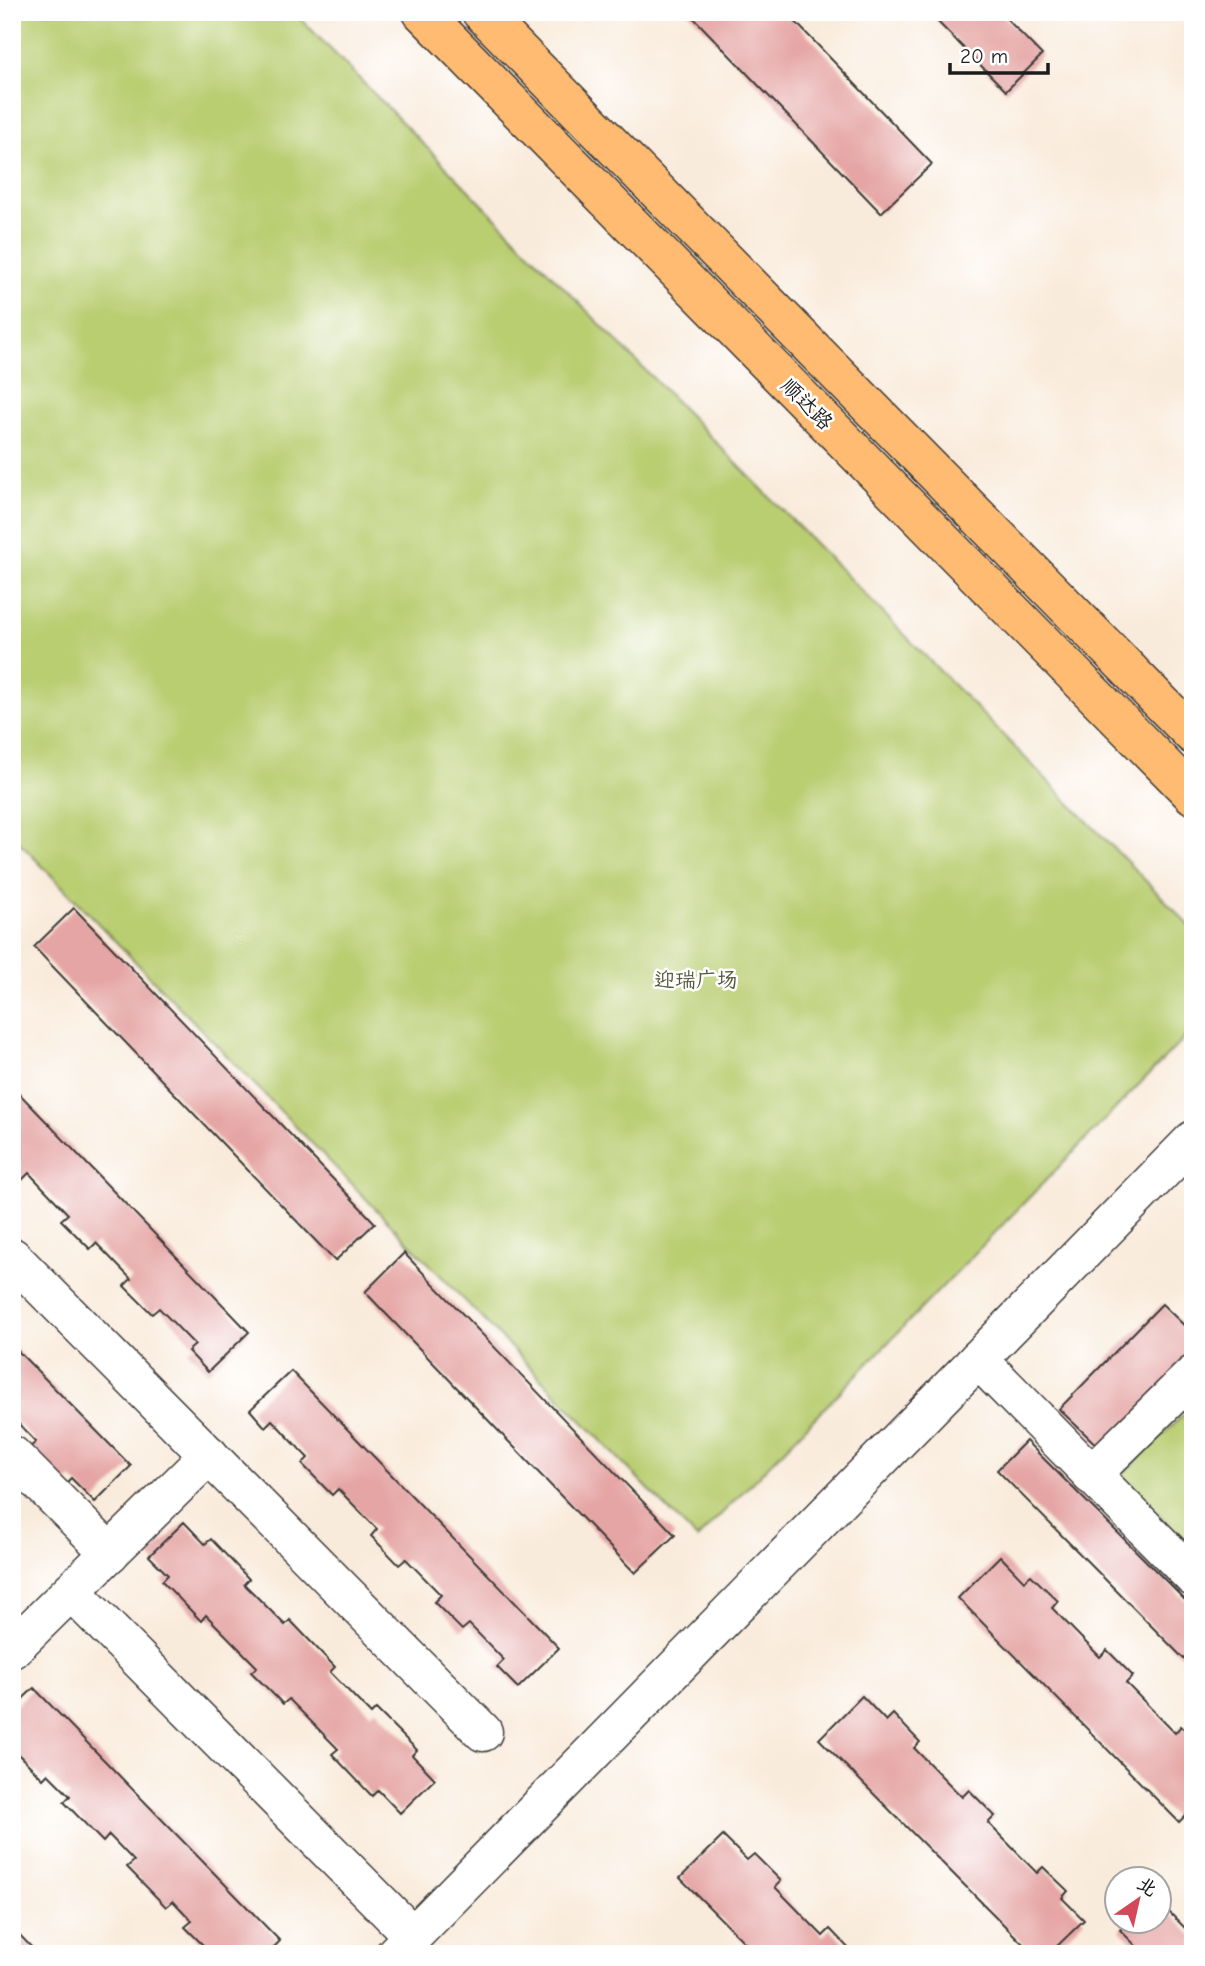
<svg xmlns="http://www.w3.org/2000/svg" width="1205" height="1966" viewBox="0 0 1205 1966" font-family="'Comic Neue','LXGW WenKai TC',sans-serif">
  <style>
    .green { fill: #b9cd71; stroke: #6a7446; stroke-width: 2 }
    .building { fill: #e5a5a4 }
    .lines { fill: none; stroke-linecap: round; stroke-linejoin: round }
    .minor-casing { stroke: #3d3b39; stroke-width: 41 }
    .major-casing { stroke: #3d3b39; stroke-width: 41 }
    .minor { stroke: #fff; stroke-width: 38 }
    .major { stroke: #ffbb71; stroke-width: 38 }
    .labels { text-anchor: middle; dominant-baseline: central; stroke-width: 5; stroke-linejoin: round; paint-order: stroke }
    .street-label { font-size: 21px; fill: #1c1c1c; stroke: #fff }
    .park-label { font-size: 21px; fill: #535a3a; stroke: #fff }
  </style>
  <rect width="100%" height="100%" fill="#fff"/>
  <filter id="ink" filterUnits="userSpaceOnUse"><feTurbulence type="fractalNoise" baseFrequency=".0143" numOctaves="2"/><feDisplacementMap in="SourceGraphic" scale="14" xChannelSelector="R" yChannelSelector="G"/><feConvolveMatrix kernelMatrix="1 2 1 2 8 2 1 2 1" color-interpolation-filters="sRGB"/></filter>
  <filter id="wash" filterUnits="userSpaceOnUse"><feTurbulence type="fractalNoise" baseFrequency=".00686" numOctaves="4" result="noise"/><feDisplacementMap in="SourceGraphic" scale="28" xChannelSelector="R" yChannelSelector="G"/><feGaussianBlur stdDeviation="1.57" result="paint"/><feColorMatrix in="noise" values="0 0 0 0 0 0 0 0 0 0 0 0 0 0 0 0 0 1.4 0 .05"/><feComposite in="paint" operator="in"/></filter>
  <g filter="url(#wash)">
    <rect width="100%" height="100%" fill="#f9ebdb"/>
    <!-- green -->
    <g class="green">
      <polygon points="12,12 294,12 1193,929 1193,1029 697,1539 12,835"/>
      <polygon points="1193,1405 1193,1549 1121,1476"/>
    </g>
    <g id="blocks">
      <!-- building -->
      <g class="building">
        <polygon points="688,12 786,12 932,164 881,213"/>
        <polygon points="928,12 1000,12 1042,55 1006,91"/>
        <polygon points="74,908 375,1223 335,1261 34,947"/>
        <polygon points="12,1086 249,1332 208,1372 188,1351 195,1345 159,1308 152,1314 124,1286 131,1279 96,1243 90,1249 61,1220 68,1214 29,1173 22,1180 12,1169"/>
        <polygon points="404,1253 675,1535 635,1573 365,1292"/>
        <polygon points="1162,1304 1193,1334 1193,1361 1103,1451 1059,1409"/>
        <polygon points="12,1345 131,1466 95,1502 71,1478 65,1484 29,1448 36,1442 12,1417"/>
        <polygon points="291,1371 559,1648 518,1688 497,1667 504,1660 469,1624 462,1630 434,1602 441,1595 406,1559 399,1565 371,1536 377,1529 338,1489 332,1495 302,1464 308,1458 272,1420 265,1427 250,1410"/>
        <polygon points="1026,1441 1193,1608 1193,1650 1184,1659 997,1470"/>
        <polygon points="184,1522 205,1544 211,1539 249,1579 244,1584 285,1625 290,1620 335,1667 330,1672 371,1714 376,1709 417,1750 412,1755 435,1779 400,1813 378,1790 372,1796 332,1754 338,1749 289,1699 283,1704 251,1672 257,1667 206,1615 201,1621 162,1581 168,1575 149,1556"/>
        <polygon points="1000,1556 1024,1581 1031,1575 1058,1601 1052,1608 1100,1657 1107,1650 1133,1676 1126,1683 1175,1733 1181,1726 1193,1738 1193,1808 1179,1822 958,1598"/>
        <polygon points="34,1688 280,1941 267,1954 212,1954 185,1927 192,1921 173,1901 166,1907 127,1867 134,1861 109,1835 103,1842 64,1802 70,1796 48,1774 43,1779 12,1748 12,1709"/>
        <polygon points="862,1696 886,1721 893,1714 920,1742 914,1748 962,1797 969,1790 995,1816 988,1823 1037,1873 1043,1867 1068,1891 1062,1898 1084,1920 1049,1954 1033,1954 819,1739"/>
        <polygon points="723,1836 747,1860 754,1854 781,1881 775,1887 823,1936 830,1929 854,1954 756,1954 680,1878"/>
        <polygon points="1160,1903 1193,1936 1193,1954 1144,1954 1120,1930 1129,1920 1160,1920"/>
        <polygon points="12,1927 38,1954 12,1954"/>
      </g>
    </g>
  </g>
  <g filter="url(#ink)">
    <use href="#blocks" fill-opacity="0" stroke="#3d3b39" stroke-width="2"/>
    <g class="lines">
      <defs>
        <g id="minor">
          <polyline points="12,1257 483,1732"/>
          <polyline points="978,1359 1193,1577"/>
          <polyline points="12,1455 110,1553"/>
          <polyline points="1091,1475 1193,1375"/>
          <polyline points="71,1591 413,1936"/>
          <polyline points="12,1649 209,1455"/>
          <polyline points="395,1954 1193,1140"/>
        </g>
        <g id="major">
          <polyline points="422,12 1193,795"/>
          <polyline points="481,12 1193,735"/>
        </g>
      </defs>
      <!-- minor casing -->
      <use href="#minor" class="minor-casing"/>
      <!-- major casing -->
      <use href="#major" class="major-casing"/>
      <!-- minor -->
      <use href="#minor" class="minor"/>
      <!-- major -->
      <use href="#major" class="major"/>
    </g>
  </g>
  <g class="labels">
    <!-- street labels -->
    <g class="street-label">
      <text transform="translate(807 404) rotate(45)">顺达路</text>
    </g>
    <!-- park labels -->
    <g class="park-label">
      <text x="696" y="980">迎瑞广场</text>
    </g>
  </g>
  <!-- margin -->
  <rect width="1205" height="1966" fill="none" stroke="#fff" stroke-width="42"/>
  <!-- north arrow -->
  <g transform="translate(1138 1900) rotate(34)"><circle r="33" fill="#ffffff" stroke="#a4a4a4" stroke-width="2"/>
  <path d="M0-5L12 26L0 18L-12 26Z" fill="#d1495b"/>
  <text y="-10" font-size="19" font-weight="bold" text-anchor="middle" fill="#1c1c1c">北</text>
  </g>
  <!-- scale -->
  <path d="M950 63v10h98v-10" fill="none" stroke="#1c1c1c" stroke-width="3.5"/>
  <text x="960" y="63" font-size="21" fill="#1c1c1c" stroke="#ffffff" stroke-width="5" paint-order="stroke">20 m</text>
</svg>
